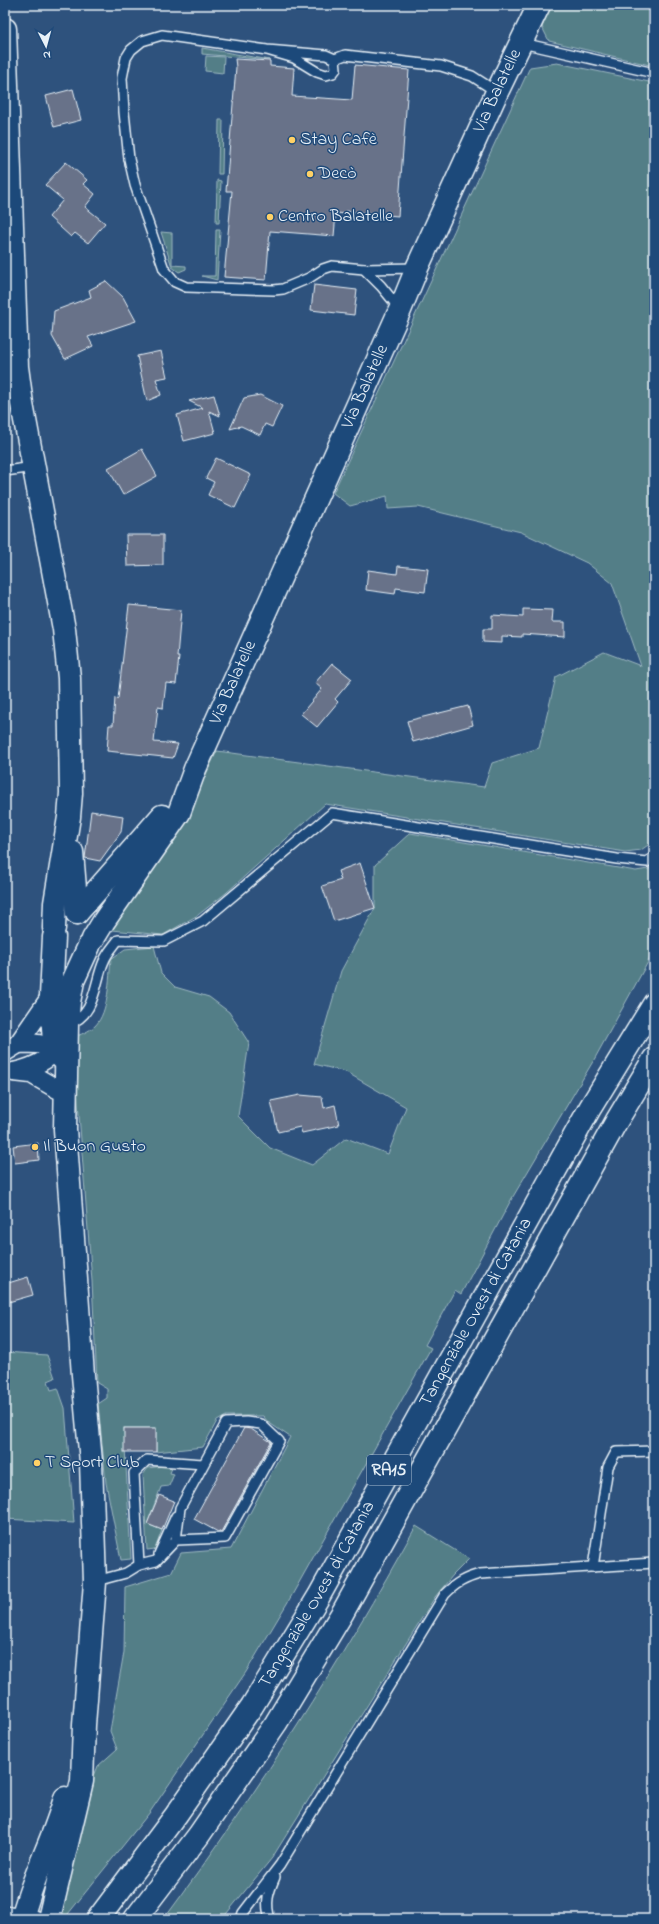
<svg xmlns="http://www.w3.org/2000/svg" width="659" height="1924" viewBox="0 0 659 1924" font-family="'Indie Flower',sans-serif">
  <style>
    .green { fill: #527e87; stroke: #9db8c0 }
    .building { fill: #687289; stroke: #e8f1f8 }
    .lines { fill: none; stroke-linecap: round; stroke-linejoin: round }
    .service-casing { stroke: #e8f1f8; stroke-width: 12 }
    .minor-casing { stroke: #e8f1f8; stroke-width: 21 }
    .secondary-casing { stroke: #e8f1f8; stroke-width: 25 }
    .motorway-casing { stroke: #e8f1f8; stroke-width: 25 }
    .service { stroke: #1f4a7a; stroke-width: 9 }
    .minor { stroke: #1f4a7a; stroke-width: 18 }
    .secondary { stroke: #1f4a7a; stroke-width: 22 }
    .motorway { stroke: #1f4a7a; stroke-width: 22 }
    .poi-dot { fill: #ffd166; stroke: #1f4a7a; stroke-width: 1.5 }
    .labels { text-anchor: middle; dominant-baseline: central; stroke-width: 3; stroke-linejoin: round; paint-order: stroke }
    .shield { fill: #1f4a7a; stroke: #acbfd2; stroke-width: 1 }
    .shield-label { font-size: 17px; font-weight: bold; fill: #e8f1f8 }
    .street-label { font-size: 18px; fill: #e8f1f8; stroke: #1f4a7a }
    .poi-label { font-size: 18px; fill: #e8f1f8; stroke: #1f4a7a; text-anchor: start }
  </style>
  <rect width="100%" height="100%" fill="#2e527d"/>
  <filter id="ink" filterUnits="userSpaceOnUse"><feTurbulence type="fractalNoise" baseFrequency=".025" numOctaves="2"/><feDisplacementMap in="SourceGraphic" scale="8" xChannelSelector="R" yChannelSelector="G"/><feConvolveMatrix kernelMatrix="1 2 1 2 8 2 1 2 1" color-interpolation-filters="sRGB"/></filter>
  <g filter="url(#ink)">
    <!-- green -->
    <g class="green">
      <polygon points="551,5 654,5 654,66 549,41 542,27"/>
      <polygon points="202,48 270,60 202,54"/>
      <polygon points="206,56 224,57 223,73 205,71"/>
      <polygon points="557,63 654,83 654,841 641,850 625,852 325,804 226,893 198,915 163,935 112,930 190,808 217,751 484,787 492,763 539,748 556,677 604,652 641,666 612,583 587,563 521,532 418,507 388,509 387,496 350,506 333,493 530,67"/>
      <polygon points="219,120 223,120 222,174 218,174"/>
      <polygon points="217,180 221,181 219,223 216,223"/>
      <polygon points="216,230 220,230 217,280 202,276 215,276"/>
      <polygon points="161,232 172,233 172,265 186,266 186,269 179,272 172,267"/>
      <path d="M410 833 636 871 654 868V951L595 1058 511 1200 461 1294 455 1290 425 1345 431 1348 292 1595 246 1672 150 1812 64 1919H57L92 1781 98 1766 117 1749 110 1731 124 1652 125 1587 171 1573 181 1553 231 1549 290 1437 268 1422 263 1416H226L217 1421 203 1447 156 1452V1428H124L131 1559 121 1560 106 1483 98 1404 107 1398V1389L97 1383 92 1281 73 1038C79 1035 90 1031 95 1026 109 1012 109 978 111 959L125 949 154 946 161 973 175 987 209 997 229 1012 249 1043 238 1116 270 1148 312 1165 346 1138 388 1154 406 1107 346 1072 314 1064 341 971 375 908V865Z"/>
      <polygon points="5,1352 47,1355 55,1378 48,1381 51,1390 58,1388 65,1408 74,1523 5,1519"/>
      <polygon points="163,1466 172,1468 170,1473 174,1474 169,1486 161,1487 147,1524 162,1530 155,1549 147,1550 143,1475 148,1468"/>
      <path d="M416 1526 469 1559 453 1575 435 1597 272 1858 222 1919H164C257 1794 340 1663 416 1526Z"/>
    </g>
    <!-- building -->
    <g class="building">
      <polygon points="235,59 270,61 270,66 294,68 292,96 352,100 355,65 409,70 398,216 346,211 346,214 336,213 334,236 270,231 266,280 224,277 232,191 226,191 236,67"/>
      <polygon points="73,89 81,120 54,127 46,96"/>
      <polygon points="66,162 87,180 83,184 95,194 85,207 105,223 88,243 75,233 71,237 49,217 63,200 45,185"/>
      <polygon points="106,281 123,297 136,321 88,337 93,346 65,359 52,336 54,311 91,297 89,290"/>
      <polygon points="314,285 357,290 354,315 311,310"/>
      <polygon points="161,351 167,377 156,379 161,395 147,401 137,356"/>
      <polygon points="214,395 220,416 209,411 215,433 184,441 177,415 203,408 189,401"/>
      <polygon points="260,395 282,406 272,427 265,424 260,435 241,426 230,429 244,398"/>
      <polygon points="142,449 157,476 123,495 108,468"/>
      <polygon points="216,458 251,475 235,508 208,495 214,482 206,478"/>
      <polygon points="126,535 163,535 163,565 127,566"/>
      <polygon points="398,566 428,569 425,592 396,588 395,594 366,590 368,570 397,574"/>
      <polygon points="129,605 181,610 177,657 179,657 176,684 166,683 163,708 158,707 154,742 178,744 173,758 107,751 109,725 113,725 115,698 118,699"/>
      <polygon points="523,609 553,610 552,622 565,622 565,637 522,634 522,637 502,636 502,643 483,642 483,629 492,629 492,615 523,617"/>
      <polygon points="332,663 352,679 335,699 338,702 317,727 301,714 322,689 315,683"/>
      <polygon points="468,706 473,725 413,742 407,721"/>
      <polygon points="91,811 123,816 121,832 100,861 85,858"/>
      <polygon points="360,863 375,908 334,921 322,886 341,880 338,871"/>
      <polygon points="300,1095 322,1097 324,1108 335,1105 339,1125 302,1133 300,1127 278,1132 271,1101"/>
      <polygon points="38,1143 39,1160 15,1163 13,1146"/>
      <polygon points="28,1277 33,1295 5,1303 5,1284"/>
      <rect x="124" y="1428" width="32" height="24"/>
      <polygon points="244,1428 251,1429 271,1442 221,1532 218,1532 194,1519"/>
      <polygon points="159,1495 174,1501 162,1530 147,1524"/>
    </g>
    <g class="lines">
      <defs>
        <g id="service">
          <polyline points="522,43 654,73"/>
          <polyline points="267,50 294,58 317,72 326,75 333,73 336,69 335,59 326,55 267,50 162,35 142,41 131,50 126,58 122,78 124,112 129,159 135,185 164,269 175,282 186,287 274,290 283,289 309,278 323,269 332,266 364,269 417,268"/>
          <polyline points="335,59 345,55 441,66 472,76 497,92"/>
          <polyline points="364,269 381,286 399,308"/>
          <polyline points="5,471 34,467"/>
          <path d="M68 1024C96 1016 94 983 104 961 107 953 113 947 118 940L164 941 203 921 332 813 617 859 647 862 654 857"/>
          <polyline points="159,1554 176,1516"/>
          <polyline points="139,1565 134,1473 147,1460 203,1464"/>
          <polyline points="593,1567 608,1467 616,1452 654,1451"/>
          <polyline points="96,1581 126,1573 139,1565 156,1561 176,1540 180,1508 226,1423 246,1422 261,1424 279,1441 225,1538 176,1540"/>
          <path d="M5 1912C17 1910 33 1913 42 1919"/>
          <path d="M241 1919 243 1913 280 1865 445 1594C456 1583 465 1578 480 1574L654 1563"/>
          <path d="M270 1919C265 1903 268 1893 275 1877"/>
        </g>
        <g id="minor">
          <path d="M18 1044C42 1043 44 1042 61 1060"/>
          <polyline points="5,1052 18,1044 51,996"/>
          <path d="M14 1072C39 1066 52 1058 67 1038"/>
          <polyline points="14,1072 31,1074 57,1089"/>
        </g>
        <g id="secondary">
          <polyline points="5,29 17,367 22,404 64,629 69,678 71,793 69,817 55,903 54,928"/>
          <polyline points="72,852 77,913"/>
          <polyline points="77,913 162,816"/>
          <polyline points="54,937 51,996 54,1043"/>
          <path id="s1" d="M93 939 104 921 179 813 195 769 400 310 417 268 497 92 539 5"/>
          <path d="M22 1919C32 1877 54 1839 65 1798"/>
          <polyline points="49,1919 82,1781 84,1725 95,1582 91,1462 83,1375 65,1129 67,1024 69,1002 73,981 89,946"/>
        </g>
        <g id="motorway">
          <path id="s2" d="M98 1919 176 1815 252 1706 319 1596 590 1108 654 1004"/>
          <polyline points="135,1919 199,1835 276,1723 343,1612 616,1122 654,1059"/>
        </g>
      </defs>
      <!-- service casing -->
      <use href="#service" class="service-casing"/>
      <!-- minor casing -->
      <use href="#minor" class="minor-casing"/>
      <!-- secondary casing -->
      <use href="#secondary" class="secondary-casing"/>
      <!-- motorway casing -->
      <use href="#motorway" class="motorway-casing"/>
      <!-- service -->
      <use href="#service" class="service"/>
      <!-- minor -->
      <use href="#minor" class="minor"/>
      <!-- secondary -->
      <use href="#secondary" class="secondary"/>
      <!-- motorway -->
      <use href="#motorway" class="motorway"/>
    </g>
  </g>
  <!-- markers -->
  <g class="poi-dot">
    <circle cx="292" cy="140" r="4"/>
    <circle cx="310" cy="174" r="4"/>
    <circle cx="270" cy="217" r="4"/>
    <circle cx="35" cy="1147" r="4"/>
    <circle cx="37" cy="1463" r="4"/>
  </g>
  <g class="labels">
    <!-- shield labels -->
    <rect class="shield" x="367" y="1455" width="44" height="30" rx="3"/>
    <g class="shield-label">
      <text x="389" y="1470">RA15</text>
    </g>
    <!-- street labels -->
    <g class="street-label">
      <text stroke="none"><textPath href="#s1" startOffset="942">Via Balatelle</textPath></text>
      <text stroke="none"><textPath href="#s1" startOffset="618">Via Balatelle</textPath></text>
      <text stroke="none"><textPath href="#s1" startOffset="294">Via Balatelle</textPath></text>
      <text stroke="none"><textPath href="#s2" startOffset="716">Tangenziale Ovest di Catania</textPath></text>
      <text stroke="none"><textPath href="#s2" startOffset="392">Tangenziale Ovest di Catania</textPath></text>
    </g>
    <!-- poi labels -->
    <g class="poi-label">
      <text x="300" y="140">Stay Cafè</text>
      <text x="318" y="174">Decò</text>
      <text x="278" y="217">Centro Balatelle</text>
      <text x="43" y="1147">Il Buon Gusto</text>
      <text x="45" y="1463">T Sport Club</text>
    </g>
  </g>
  <!-- margin -->
  <rect width="659" height="1924" fill="none" stroke="#1f4a7a" stroke-width="20"/>
  <rect x="10" y="10" width="639" height="1904" fill="none" stroke="#e8f1f8" stroke-width="1.5" filter="url(#ink)"/>
  <!-- north arrow -->
  <g transform="translate(46 46) rotate(174)" stroke="#1f4a7a" stroke-width="3" paint-order="stroke">
  <path d="M0-3L7 15L0 10L-7 15Z" fill="#e8f1f8"/>
  <text y="-6" font-size="11" font-weight="bold" text-anchor="middle" fill="#e8f1f8">N</text>
  </g>
</svg>
